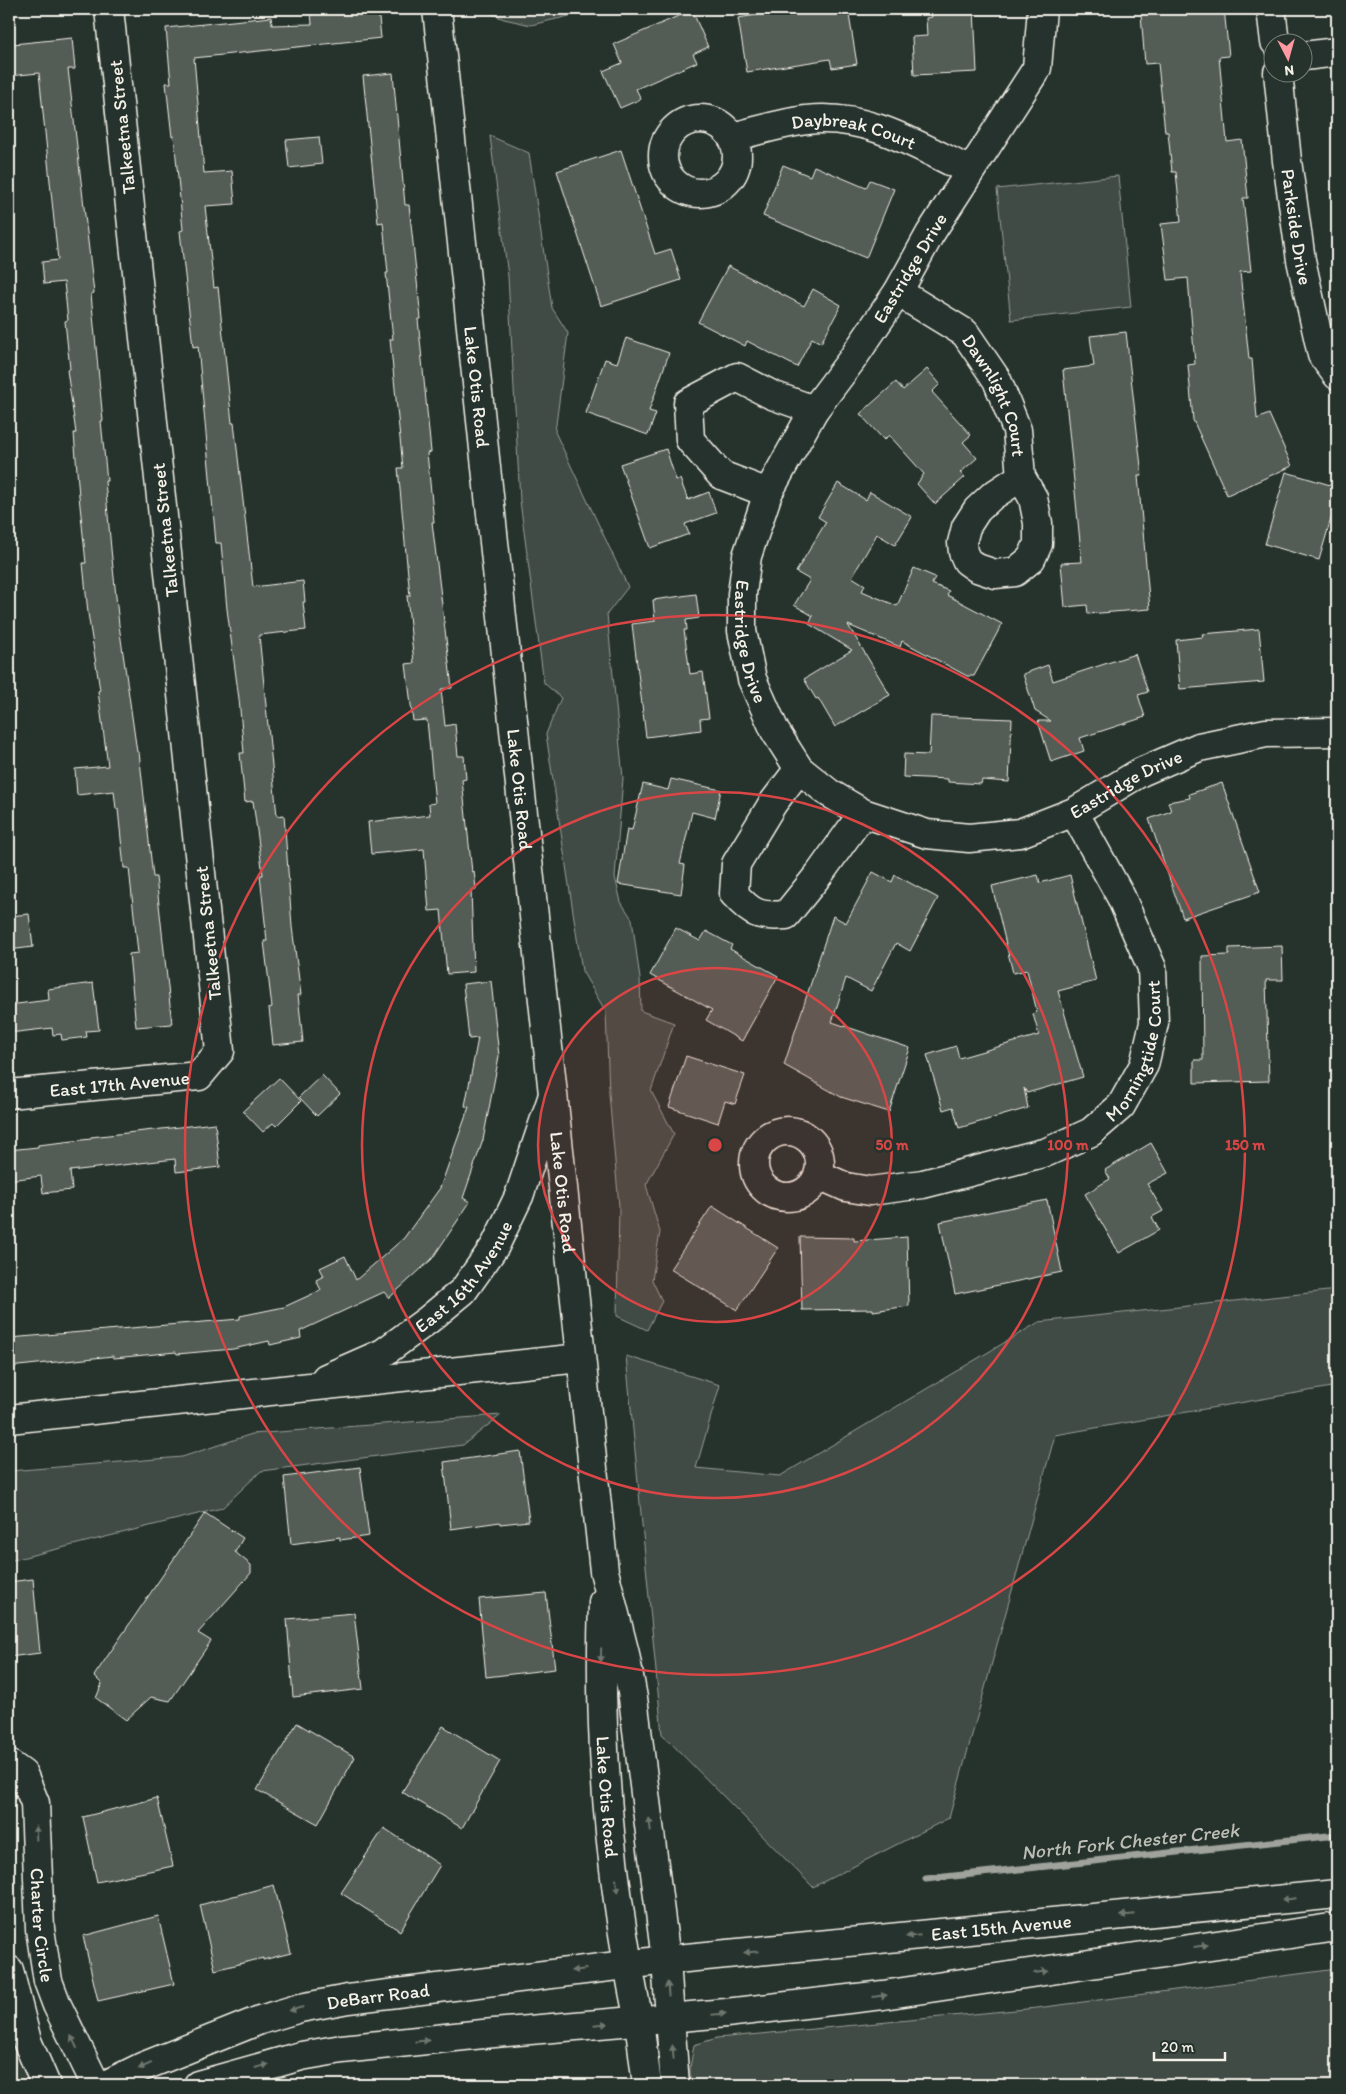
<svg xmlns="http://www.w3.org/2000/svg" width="1346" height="2094" viewBox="0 0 1346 2094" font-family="Itim,sans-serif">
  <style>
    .built { fill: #333f39 }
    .green { fill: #414b45; stroke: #9a9e96 }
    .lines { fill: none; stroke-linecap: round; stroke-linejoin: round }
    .stream { stroke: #9fa39b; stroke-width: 7 }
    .building { fill: #525c55; stroke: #f4f1e8 }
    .street-casing { stroke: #f4f1e8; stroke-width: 31 }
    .secondary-casing { stroke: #f4f1e8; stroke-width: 31 }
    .street { stroke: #26332d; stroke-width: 28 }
    .secondary { stroke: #26332d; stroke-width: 28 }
    .oneway { fill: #6e766e }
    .ring { fill: none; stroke: #da4645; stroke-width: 2.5 }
    .labels { text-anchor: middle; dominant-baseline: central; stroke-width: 5; stroke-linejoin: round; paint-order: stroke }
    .street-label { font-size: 19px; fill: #f4f1e8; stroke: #26332d }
    .water-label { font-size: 20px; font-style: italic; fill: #bcbdb5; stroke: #26332d }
    .centre { fill: #da4645; stroke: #26332d; stroke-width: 2.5 }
    .ring-label { font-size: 15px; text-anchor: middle; font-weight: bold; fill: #da4645; stroke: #26332d; stroke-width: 5; stroke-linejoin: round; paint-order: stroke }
  </style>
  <rect width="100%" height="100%" fill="#26332d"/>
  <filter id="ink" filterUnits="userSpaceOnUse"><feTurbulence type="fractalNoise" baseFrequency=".02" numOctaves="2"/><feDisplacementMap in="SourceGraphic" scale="10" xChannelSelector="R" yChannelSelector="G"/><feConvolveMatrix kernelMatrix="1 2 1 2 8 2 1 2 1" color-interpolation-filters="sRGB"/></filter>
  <g filter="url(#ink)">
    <!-- built -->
    <polygon class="built" points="9,2036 28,2085 9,2085"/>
    <!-- green -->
    <g class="green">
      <polygon points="485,9 599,9 531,25 504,19 487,12"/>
      <polygon points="490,136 529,153 552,308 568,333 555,432 628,587 607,614 623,778 615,877 621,902 632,919 640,979 641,1011 674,1023 651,1091 674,1134 646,1185 660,1232 652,1280 662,1301 647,1330 617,1316 619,1206 609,1094 606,1012 582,971 546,734 561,698 544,683 520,501 508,276"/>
      <polygon points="1118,176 1131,307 1011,320 997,189"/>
      <polygon points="1337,1290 1337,1386 1055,1435 949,1818 813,1887 662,1734 626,1356 720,1385 696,1468 780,1476 1039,1322"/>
      <polygon points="501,1415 463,1445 261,1471 222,1508 9,1561 9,1471 182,1457 252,1434"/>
      <polygon points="1337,1969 1337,2085 690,2085 690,2068 694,2045 717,2038 1037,2008"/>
    </g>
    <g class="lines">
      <!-- stream -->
      <polyline class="stream" points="926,1879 1337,1835"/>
    </g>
    <!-- building -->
    <g class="building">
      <polygon points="354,9 378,9 381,38 194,58 204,173 232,171 235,204 205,206 214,288 218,287 232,423 234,423 253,587 303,581 305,602 303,602 306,630 259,635 277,816 284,815 292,927 301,995 298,995 303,1042 273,1045 269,1008 272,1007 264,941 267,941 260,875 263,875 253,801 245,802 240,753 244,753 239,699 227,609 221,543 216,543 198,346 193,347 180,231 183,230 174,136 172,137 166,83 171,83 166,28 271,17 272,25 312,24 311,13"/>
      <polygon points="792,9 848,9 857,64 832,68 830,59 747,72 738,18"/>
      <polygon points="931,9 974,9 977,72 914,75 912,37 927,36 926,18 932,17"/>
      <polygon points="1196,9 1224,9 1229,56 1219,57 1227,142 1242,140 1248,198 1243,198 1251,271 1240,272 1249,359 1252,359 1257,419 1269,414 1292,466 1227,495 1193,420 1188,365 1195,364 1188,278 1168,280 1161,224 1181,222 1176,172 1172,172 1168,132 1165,132 1158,63 1145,64 1141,14"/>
      <polygon points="692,10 708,47 693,54 697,62 636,89 641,99 620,108 603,71 622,63 614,44"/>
      <polygon points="72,38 75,69 68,69 94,293 91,294 103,421 101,421 107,481 105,481 111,549 119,625 137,752 139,752 153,877 156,877 172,1024 136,1027 129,954 138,953 129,868 124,868 118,809 116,809 114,791 77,795 75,769 108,766 98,691 100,690 88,613 83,563 86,563 79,496 74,433 76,433 67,370 70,369 65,321 68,320 64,282 44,284 42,262 58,260 39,73 9,76 9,48 14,47 13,44"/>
      <polygon points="393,73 405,205 409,205 421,319 418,319 431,452 427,453 434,522 432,522 452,688 441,689 445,726 455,724 458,756 464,756 466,779 462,780 472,872 474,871 476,889 471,890 474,972 447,974 441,910 429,911 424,849 371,854 368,822 430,815 429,804 435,803 427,720 413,721 406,664 414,663 407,596 410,596 398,468 403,468 390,339 393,339 386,273 388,273 383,222 378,223 363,76"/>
      <polygon points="319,137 322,164 289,168 286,140"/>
      <polygon points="621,150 655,254 671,249 681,280 601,306 557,171"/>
      <polygon points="783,165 810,176 814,166 866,188 870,180 894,189 866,258 763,216"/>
      <polygon points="728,266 804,306 813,289 841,305 821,343 812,338 797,367 747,341 745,346 698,322"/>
      <polygon points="1126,332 1142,476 1138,476 1150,609 1088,614 1087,605 1065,607 1061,563 1082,562 1063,370 1094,366 1090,336"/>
      <polygon points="626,338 669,353 649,411 656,413 648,435 586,413 605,359 617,363"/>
      <polygon points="927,369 940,384 932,392 971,435 963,442 977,458 960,473 965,477 935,504 917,484 924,474 889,435 884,440 860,414 896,382 903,390"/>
      <polygon points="666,449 676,480 680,479 688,500 709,492 716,513 685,524 689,534 650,548 620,464"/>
      <polygon points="1286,472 1337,487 1337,498 1319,560 1265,544"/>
      <polygon points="838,483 866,500 870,492 912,517 895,545 877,534 852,577 865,585 862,591 897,606 914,568 935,577 932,584 949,591 947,595 1002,624 974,676 967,676 902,641 900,647 848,625 890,695 835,727 818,698 816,699 804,679 852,650 809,624 813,616 794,605 810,580 796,572 826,522 818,517"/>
      <polygon points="696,594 699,618 686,620 687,630 684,630 690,674 703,672 709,718 700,719 701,730 646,737 632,624 655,621 653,600"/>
      <polygon points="1259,629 1264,682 1180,689 1176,640 1203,637 1202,634"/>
      <polygon points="1135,654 1148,692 1138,695 1145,717 1080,738 1084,751 1051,762 1038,721 1051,721 1035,711 1023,674 1048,665 1053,681"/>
      <polygon points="931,716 1012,719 1009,782 982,780 981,784 948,782 948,779 903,777 904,754 929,755"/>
      <polygon points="671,779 721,790 715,818 692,812 680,864 685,865 681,894 618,884 627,829 632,830 643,784 668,790"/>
      <polygon points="1222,783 1260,892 1183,918 1149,819 1171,811 1168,802 1190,798 1189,794"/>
      <polygon points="873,872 892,882 895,875 938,898 910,951 896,943 871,991 846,978 832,1022 910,1048 889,1112 841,1097 784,1065 833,916 846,923"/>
      <polygon points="1038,875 1040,883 1070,875 1096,981 1058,991 1083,1077 1027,1093 1024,1088 1028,1108 959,1128 953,1107 943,1110 927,1055 956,1046 959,1058 1039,1035 1033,1014 1037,1012 1027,970 1013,973 992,886"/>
      <polygon points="29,914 33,947 9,950 9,916"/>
      <polygon points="676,928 700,941 706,931 732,945 730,949 778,976 742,1041 706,1020 712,1010 650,975"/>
      <polygon points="1282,946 1283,980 1266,980 1269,1081 1194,1083 1194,1060 1203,1060 1202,956 1229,955 1229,948"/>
      <polygon points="491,981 499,1056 483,1140 463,1198 470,1202 432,1259 389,1298 384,1292 300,1331 301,1338 270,1345 269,1341 233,1349 177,1354 176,1352 114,1358 113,1356 9,1367 9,1338 240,1319 240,1316 284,1307 321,1290 316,1280 324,1276 320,1268 345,1256 356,1280 404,1238 440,1188 469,1107 465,1106 478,1038 469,1039 463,984"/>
      <polygon points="93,983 99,1030 86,1031 87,1037 62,1040 61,1034 53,1035 52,1028 9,1033 9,1005 49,1000 48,989"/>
      <polygon points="686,1056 745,1075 735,1104 725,1101 718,1123 669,1107"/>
      <polygon points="322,1075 340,1094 317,1116 299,1097"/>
      <polygon points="279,1078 301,1101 276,1126 273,1123 263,1132 243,1111"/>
      <polygon points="215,1123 220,1167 176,1172 175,1159 70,1171 72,1190 43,1193 41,1176 9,1180 9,1150 38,1147 38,1145 91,1139 91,1137"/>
      <polygon points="1151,1143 1168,1173 1147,1184 1163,1211 1152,1217 1159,1230 1119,1253 1085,1194 1110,1179 1105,1170"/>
      <polygon points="1047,1200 1062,1272 955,1294 940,1222"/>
      <polygon points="712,1206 778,1248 737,1310 670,1269"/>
      <polygon points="800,1237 854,1238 854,1241 907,1237 909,1306 873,1311 873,1309 802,1310"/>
      <polygon points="520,1451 529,1521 500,1524 500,1522 451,1529 444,1462"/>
      <polygon points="360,1467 369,1536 340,1540 340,1537 291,1544 284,1477"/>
      <polygon points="205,1513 243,1538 235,1552 251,1565 251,1573 198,1633 211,1641 170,1701 151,1697 126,1720 96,1698 102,1684 94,1676"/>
      <polygon points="33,1579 40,1653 9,1657 9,1582"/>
      <polygon points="546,1593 555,1669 486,1677 479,1599"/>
      <polygon points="354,1613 363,1689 293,1697 287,1619"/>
      <polygon points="297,1723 355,1757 318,1824 257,1790"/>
      <polygon points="443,1726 500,1761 462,1828 402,1792"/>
      <polygon points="157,1798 173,1866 97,1882 83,1817"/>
      <polygon points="384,1828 440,1865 400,1931 341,1893"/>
      <polygon points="274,1885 291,1953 263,1960 263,1958 215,1970 200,1905"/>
      <polygon points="158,1916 174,1984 98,2001 83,1936"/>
    </g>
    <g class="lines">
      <defs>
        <g id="street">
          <path id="s1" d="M1042 9 1037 68 930 234 898 292 851 361 814 410 768 493 747 556 742 594V631L752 679 775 731 799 769 829 793 863 813 927 834 969 838 1020 833 1074 812 1141 772 1199 747 1266 733 1337 732"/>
          <polyline points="1271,9 1275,42"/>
          <polyline points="1304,56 1337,52"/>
          <path id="s2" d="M1278 72 1287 161 1301 260 1322 355 1337 375"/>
          <circle cx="700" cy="156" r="37"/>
          <path id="s3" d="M732 137C757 131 782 123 807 120 867 113 918 146 970 171"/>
          <path id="s4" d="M898 292 965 333 997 380 1017 430 1021 477 1033 498 1038 523V544L1031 559 1015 572 995 574 977 568 967 561 963 552 962 543 966 527 977 510 992 496 1021 477"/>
          <polyline points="768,493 721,475 690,440 688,403 737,377 772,395 814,410"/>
          <path d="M799 769 773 803 736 864 734 894C752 914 759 917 786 915L820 873 863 813"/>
          <path id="s5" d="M9 1094 199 1076 220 1051 109 9"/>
          <circle cx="787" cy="1164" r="33"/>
          <path id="s6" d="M819 1175 846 1187 870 1191 923 1184 1047 1152 1091 1132 1121 1106 1144 1065 1154 1023 1152 968 1121 897 1074 812"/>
          <path id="s7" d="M326 1378 383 1353 428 1320 463 1291 495 1246 519 1196 552 1098"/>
          <polyline points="9,1419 580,1358"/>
          <path id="s8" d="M9 1764 23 1774 35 1803 40 1929 48 1981 57 2005 96 2085"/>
          <polyline points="9,1970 27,2041 46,2085"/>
          <polyline points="670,2018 675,2085"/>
          <polyline points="639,2021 647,2085"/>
        </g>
        <g id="secondary">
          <path id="s9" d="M437 9 604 1571 625 1654 633 1698 666 1960 670 2018"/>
          <path id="s10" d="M603 1602C598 1743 610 1883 639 2021"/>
          <path id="s11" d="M105 2085 142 2067 260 2020 300 2008 348 1999 666 1960 1337 1894"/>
          <polyline points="198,2085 301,2056 342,2049 483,2034 726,2013 883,1995 1337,1927"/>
        </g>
      </defs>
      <!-- street casing -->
      <use href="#street" class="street-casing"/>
      <!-- secondary casing -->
      <use href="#secondary" class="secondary-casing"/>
      <!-- street -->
      <use href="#street" class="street"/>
      <!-- secondary -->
      <use href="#secondary" class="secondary"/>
    </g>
    <!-- one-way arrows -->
    <defs><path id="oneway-solid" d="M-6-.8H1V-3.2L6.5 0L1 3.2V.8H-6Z" transform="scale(1.25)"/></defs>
    <g class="oneway">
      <use href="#oneway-solid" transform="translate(601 1655) rotate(91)"/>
      <use href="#oneway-solid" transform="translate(650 1825) rotate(-97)"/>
      <use href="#oneway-solid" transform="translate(36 1833) rotate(-93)"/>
      <use href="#oneway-solid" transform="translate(617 1886) rotate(82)"/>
      <use href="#oneway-solid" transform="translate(1289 1899) rotate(174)"/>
      <use href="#oneway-solid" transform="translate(1127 1915) rotate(174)"/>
      <use href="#oneway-solid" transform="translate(913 1936) rotate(174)"/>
      <use href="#oneway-solid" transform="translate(1201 1946) rotate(-8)"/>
      <use href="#oneway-solid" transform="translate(751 1952) rotate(174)"/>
      <use href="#oneway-solid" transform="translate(579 1970) rotate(173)"/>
      <use href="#oneway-solid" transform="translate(1041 1972) rotate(-9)"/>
      <use href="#oneway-solid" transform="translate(668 1989) rotate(-95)"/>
      <use href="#oneway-solid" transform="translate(880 1996) rotate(-7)"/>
      <use href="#oneway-solid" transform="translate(296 2009) rotate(165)"/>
      <use href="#oneway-solid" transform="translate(719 2014) rotate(-5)"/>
      <use href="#oneway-solid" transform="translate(601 2024) rotate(-5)"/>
      <use href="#oneway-solid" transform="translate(422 2041) rotate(-6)"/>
      <use href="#oneway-solid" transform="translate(74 2042) rotate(-116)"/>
      <use href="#oneway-solid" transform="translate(673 2052) rotate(-95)"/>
      <use href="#oneway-solid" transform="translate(145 2066) rotate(156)"/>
      <use href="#oneway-solid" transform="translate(262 2066) rotate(-15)"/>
    </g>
  </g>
  <!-- distance rings -->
  <circle cx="715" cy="1145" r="177" fill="#da4645" fill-opacity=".12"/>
  <g class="ring">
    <circle cx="715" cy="1145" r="177"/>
    <circle cx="715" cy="1145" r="353"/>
    <circle cx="715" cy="1145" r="530"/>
  </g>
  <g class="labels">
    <!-- street labels -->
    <g class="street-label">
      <text transform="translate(122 127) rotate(-96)">Talkeetna Street</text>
      <text stroke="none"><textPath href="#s3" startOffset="125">Daybreak Court</textPath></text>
      <text stroke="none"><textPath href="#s2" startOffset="156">Parkside Drive</textPath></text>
      <text transform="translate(910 268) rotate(-59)">Eastridge Drive</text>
      <text stroke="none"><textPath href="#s9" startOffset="380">Lake Otis Road</textPath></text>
      <text stroke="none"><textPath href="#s4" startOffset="149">Dawnlight Court</textPath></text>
      <text transform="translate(165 530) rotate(-96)">Talkeetna Street</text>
      <text stroke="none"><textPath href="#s1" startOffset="716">Eastridge Drive</textPath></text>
      <text stroke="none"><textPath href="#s1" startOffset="1211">Eastridge Drive</textPath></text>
      <text stroke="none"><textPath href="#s9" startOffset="785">Lake Otis Road</textPath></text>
      <text transform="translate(208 933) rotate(-96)">Talkeetna Street</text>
      <text stroke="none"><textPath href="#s6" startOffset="381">Morningtide Court</textPath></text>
      <text stroke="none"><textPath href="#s5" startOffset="111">East 17th Avenue</textPath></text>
      <text stroke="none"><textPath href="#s9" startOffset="1190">Lake Otis Road</textPath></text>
      <text stroke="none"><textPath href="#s7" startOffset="175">East 16th Avenue</textPath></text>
      <text stroke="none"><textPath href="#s10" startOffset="195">Lake Otis Road</textPath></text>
      <text stroke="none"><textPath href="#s8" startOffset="171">Charter Circle</textPath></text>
      <text stroke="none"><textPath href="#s11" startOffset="916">East 15th Avenue</textPath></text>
      <text stroke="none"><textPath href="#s11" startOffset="289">DeBarr Road</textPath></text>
    </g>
    <!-- water labels -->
    <g class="water-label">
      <text transform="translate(1130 1841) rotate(-6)">North Fork Chester Creek</text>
    </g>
  </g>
  <circle cx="715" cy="1145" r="8" class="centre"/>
  <g class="ring-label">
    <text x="892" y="1150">50 m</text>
    <text x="1068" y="1150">100 m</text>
    <text x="1245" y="1150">150 m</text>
  </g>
  <!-- margin -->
  <rect width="1346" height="2094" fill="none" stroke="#26332d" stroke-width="30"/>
  <rect x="15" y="15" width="1316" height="2064" fill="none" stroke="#f4f1e8" stroke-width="2" filter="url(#ink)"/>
  <!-- north arrow -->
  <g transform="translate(1288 58) rotate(174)"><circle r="24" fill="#26332d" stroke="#787f78"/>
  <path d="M0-4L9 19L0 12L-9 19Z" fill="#ff9aa2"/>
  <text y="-8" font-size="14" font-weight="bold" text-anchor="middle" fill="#f4f1e8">N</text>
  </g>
  <!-- scale -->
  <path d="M1154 2052v8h71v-8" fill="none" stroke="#f4f1e8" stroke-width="2.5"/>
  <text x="1161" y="2052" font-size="15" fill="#f4f1e8" stroke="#26332d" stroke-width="4" paint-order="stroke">20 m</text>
</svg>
